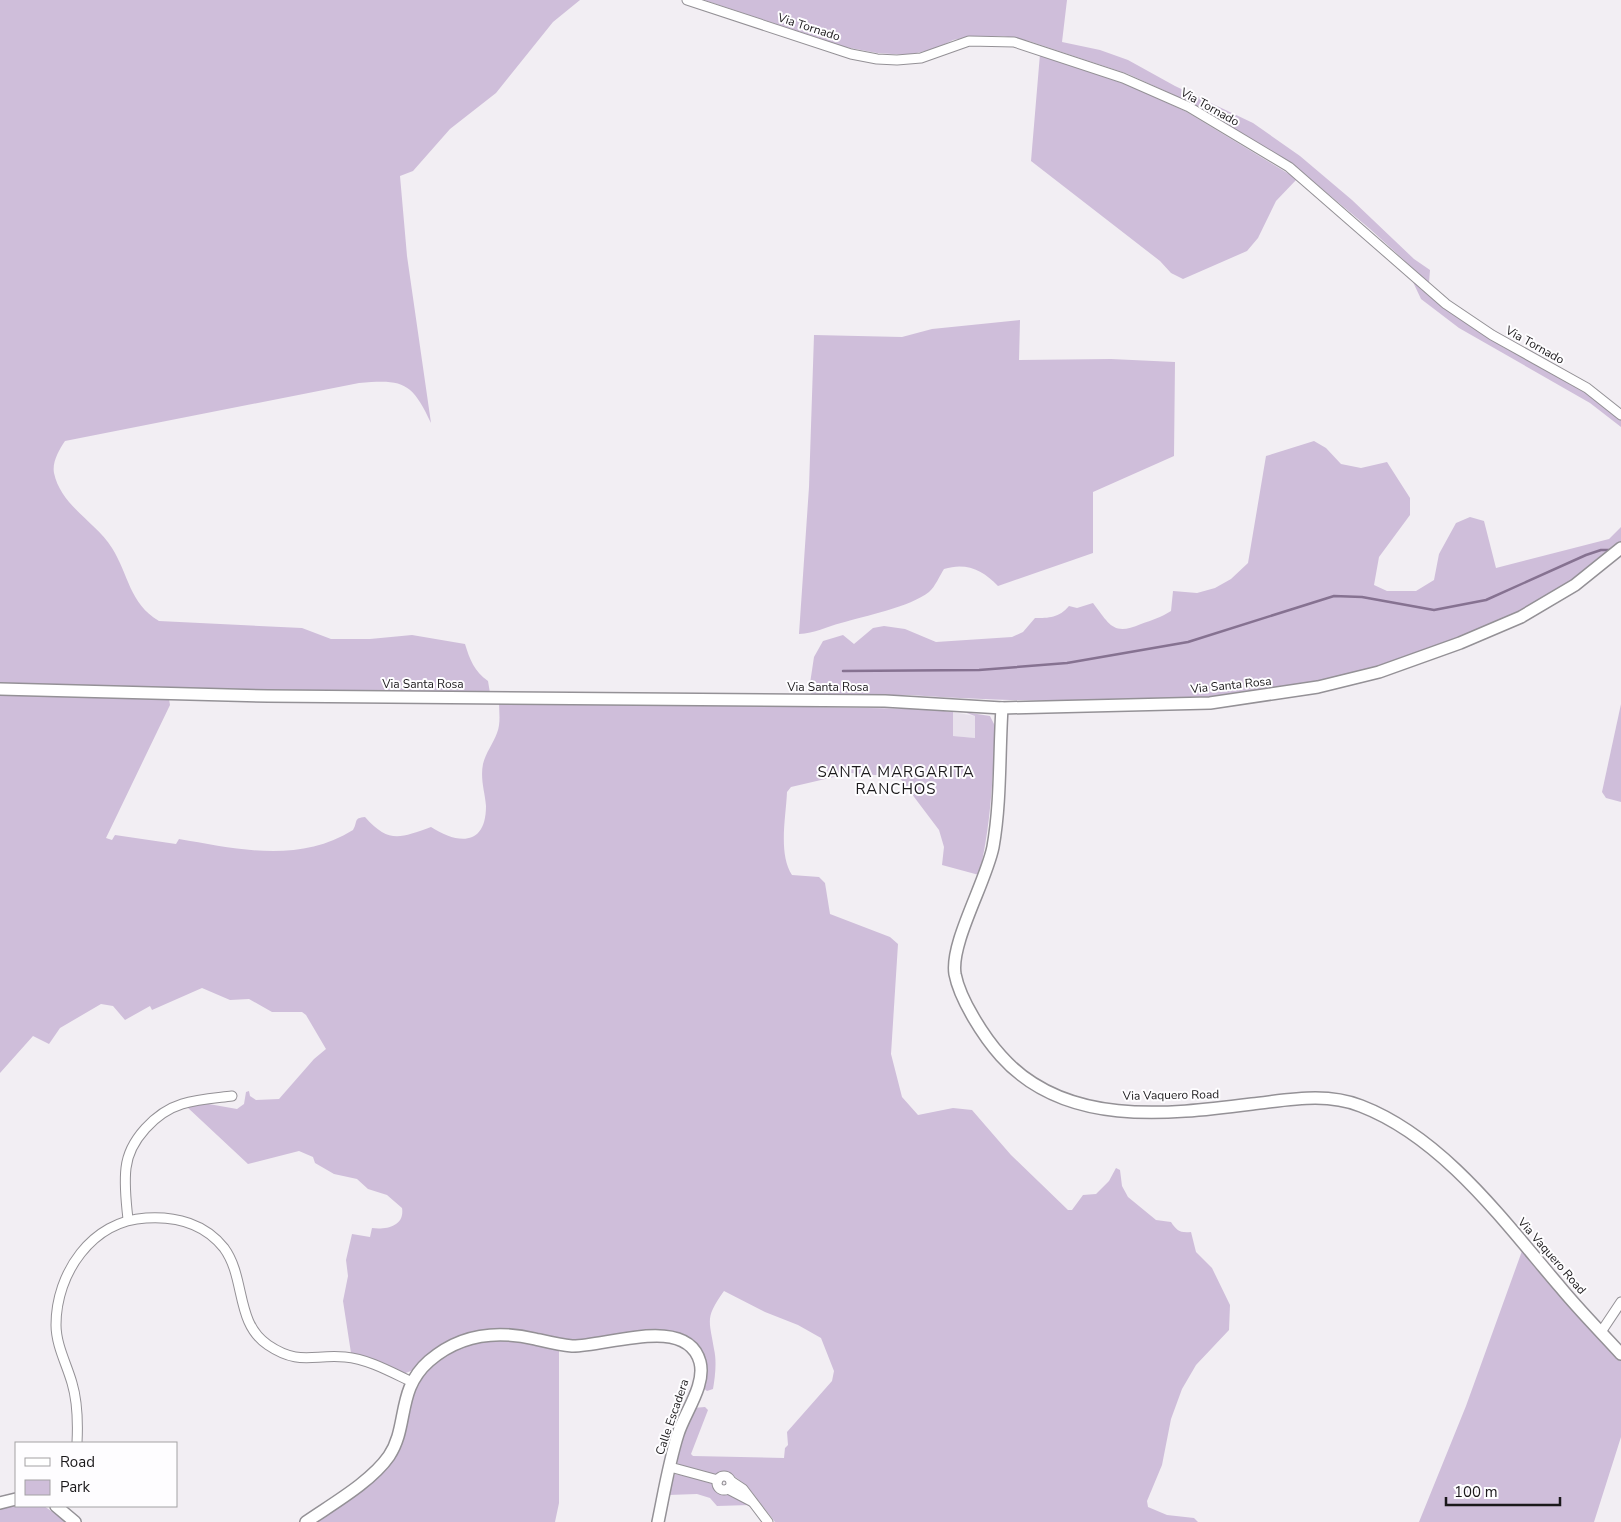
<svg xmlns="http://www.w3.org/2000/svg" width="1621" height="1522" viewBox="0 0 1621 1522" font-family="'Nunito Sans',sans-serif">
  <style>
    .built { fill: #e8e1ec }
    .green { fill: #cfbeda }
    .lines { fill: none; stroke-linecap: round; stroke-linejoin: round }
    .stream { stroke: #867291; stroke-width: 2.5 }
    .minor-casing { stroke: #949196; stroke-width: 11 }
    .tertiary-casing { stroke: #949196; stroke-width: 14 }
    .minor { stroke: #fff; stroke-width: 9 }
    .tertiary { stroke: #fff; stroke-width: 11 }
    .labels { text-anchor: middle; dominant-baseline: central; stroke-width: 4; stroke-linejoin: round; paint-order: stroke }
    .street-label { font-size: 12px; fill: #1b191b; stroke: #fefdff }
    .quarter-label { font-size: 15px; letter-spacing: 1px; fill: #1b191b; stroke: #fefdff }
  </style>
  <rect width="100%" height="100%" fill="#f2eef3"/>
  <!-- built -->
  <polygon class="built" points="953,712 975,716 975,738 953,736"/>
  <!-- green -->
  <g class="green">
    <path d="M0 0H580L553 22 496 93 450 129 413 171 400 176 407 256 431 423C412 382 403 379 359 383L65 441C59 450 52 462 54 473 61 506 96 522 112 548 129 575 129 603 159 621L302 628 331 639H370L412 635 465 644C470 660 474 671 488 681L490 693 0 685Z"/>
    <polygon points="704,0 1067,0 1062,42 1100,50 1128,60 1175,86 1253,123 1300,156 1352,200 1414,259 1430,270 1429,283 1370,229 1296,167 1187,101 1128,74 1029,41 1003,36 975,36 953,40 935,49 907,55 877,53 845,47"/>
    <polygon points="1040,54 1130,86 1185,111 1297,179 1276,201 1258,238 1247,251 1183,279 1171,273 1160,261 1031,161"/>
    <polygon points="1413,282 1433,299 1503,347 1584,390 1621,419 1621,427 1590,403 1459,328 1421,299"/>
    <path d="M1020 320 1019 360 1111 359 1175 362 1174 456 1093 492V553L998 586C983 570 966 562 944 569 940 575 935 587 929 592 910 607 865 616 841 623 826 627 815 633 799 634L809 487 814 335 902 337 932 329Z"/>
    <path d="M1314 441 1326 448 1341 464 1361 468 1387 462 1410 498V515L1379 557 1374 585 1387 591H1416L1434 580 1439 554 1456 523 1470 517 1484 521 1496 568 1609 539 1621 527V541C1520 633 1374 678 1240 696 1213 700 1183 699 1155 700 1078 702 1002 701 925 696 899 694 871 696 844 696 834 696 821 698 811 694L809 690 814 657 823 641 843 635 854 644 873 628 884 626 905 629 936 642 1012 637 1023 632 1035 618C1049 618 1059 618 1069 606L1077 608 1093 603C1110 625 1113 636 1141 624 1152 620 1162 617 1171 611L1173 591 1197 593 1215 588 1231 579 1248 563 1266 456Z"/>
    <path d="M0 694 169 699 170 705 106 838 112 840 115 835 176 844 179 839C238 849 298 864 353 830 358 822 353 818 365 817 389 844 400 838 431 827 457 844 486 847 486 806 485 792 480 779 483 764 486 752 493 744 497 733 501 723 499 712 499 702L927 709 953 712V736L975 738V716L964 712 990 716 995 726C993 777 991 825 979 875L942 865 944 847 939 830 899 777 851 773 791 787 787 792C786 817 778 853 792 875L819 877 825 883 830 914 890 937 898 944 891 1054 902 1097 918 1115 953 1108 972 1110 1011 1155 1068 1210H1072L1083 1195 1096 1194 1109 1181 1116 1168 1120 1170 1122 1186 1128 1197 1156 1220 1171 1222C1177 1231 1180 1233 1191 1232L1196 1252 1212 1268 1230 1305 1229 1330 1196 1365 1182 1389 1171 1419 1162 1465 1147 1501 1148 1507 1167 1515 1194 1518 1198 1522H775L747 1486 730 1473 724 1471 716 1475 679 1466 676 1460 677 1453 693 1408 705 1407 708 1410 691 1454 693 1456 784 1458 785 1448 788 1445 787 1432 832 1381 834 1371 821 1338 798 1325 765 1312 724 1291C705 1318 709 1319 714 1349 717 1362 715 1377 713 1389L707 1391 702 1387 692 1343 569 1340 511 1330H485L448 1342 416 1369 403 1374 351 1353 343 1301 348 1276 346 1260 352 1234 370 1237 372 1228C386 1230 405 1226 402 1208L387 1195 368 1189 357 1179 334 1174 315 1163 313 1157 299 1151 248 1164 187 1107 203 1103 237 1109 244 1104 246 1092 249 1091 250 1096 256 1100 279 1099 314 1059 326 1049 306 1015 302 1012H272L249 999 230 1000 202 988 152 1010 150 1006 125 1020 113 1006 101 1004 60 1028 49 1044 33 1036 0 1073Z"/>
    <polygon points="1621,704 1621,802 1606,798 1602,792"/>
    <polygon points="1522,1251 1621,1360 1621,1437 1594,1522 1419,1522 1466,1406"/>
    <polygon points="487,1339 521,1341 559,1349 559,1503 555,1522 316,1522 381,1472 416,1385 434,1364 459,1346"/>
    <polygon points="675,1474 713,1481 719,1491 727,1493 750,1505 717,1506 710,1498 697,1494 668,1495"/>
    <polygon points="16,1503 16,1506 44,1506 67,1522 0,1522 0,1508"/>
  </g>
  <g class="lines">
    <!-- stream -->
    <polyline class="stream" points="843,671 979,670 1067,663 1188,642 1334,596 1362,597 1434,610 1486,600 1586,555 1601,550 1612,550"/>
    <defs>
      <g id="minor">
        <polyline points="687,0 851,54 877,59 897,60 921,58 969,41 1014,42 1123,78 1189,107 1289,167 1446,304 1492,335 1587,388 1621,415"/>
        <path d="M128 1219C126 1202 124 1185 126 1168 129 1140 156 1112 182 1104 198 1099 216 1098 232 1096"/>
        <polyline points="1601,1332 1621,1302"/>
        <path d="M77 1443C78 1423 78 1403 72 1383 67 1365 56 1345 56 1325 56 1273 92 1221 146 1218 176 1216 205 1224 224 1248 246 1278 235 1323 268 1345 299 1366 313 1354 345 1357 368 1359 391 1372 412 1382"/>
        <polyline points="670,1467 718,1480"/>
        <circle cx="724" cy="1483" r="7"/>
        <polyline points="731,1481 743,1489 768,1522"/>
        <polyline points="728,1489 751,1501"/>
      </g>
      <g id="tertiary">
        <polyline points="0,689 268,696 885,701 1002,708 1210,703 1318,687 1379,672 1460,643 1521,617 1575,585 1621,548"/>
        <path d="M1002 708C999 754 1001 802 993 847 986 882 950 943 955 974 960 1000 984 1037 1001 1056 1064 1127 1166 1115 1252 1104 1289 1100 1325 1092 1361 1106 1444 1138 1505 1223 1561 1288 1580 1311 1601 1332 1621 1354"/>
        <polyline points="0,1503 16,1499"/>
        <polyline points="56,1506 75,1522"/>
        <path d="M306 1522C332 1504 371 1482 389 1456 409 1426 396 1390 429 1361 460 1334 497 1330 535 1339 548 1342 560 1345 572 1346 605 1347 687 1314 700 1362 706 1385 685 1412 678 1434 669 1462 664 1493 658 1522"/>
      </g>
    </defs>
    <!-- minor casing -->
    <use href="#minor" class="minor-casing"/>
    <!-- tertiary casing -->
    <use href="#tertiary" class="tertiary-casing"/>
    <!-- minor -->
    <use href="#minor" class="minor"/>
    <!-- tertiary -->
    <use href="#tertiary" class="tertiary"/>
  </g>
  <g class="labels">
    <!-- street labels -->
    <g class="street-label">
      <text transform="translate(809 27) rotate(18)">Via Tornado</text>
      <text transform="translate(1210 107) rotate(29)">Via Tornado</text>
      <text transform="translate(1535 345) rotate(29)">Via Tornado</text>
      <text x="423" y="684">Via Santa Rosa</text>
      <text transform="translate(1231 685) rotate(-6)">Via Santa Rosa</text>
      <text x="828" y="687">Via Santa Rosa</text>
      <text transform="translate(1171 1095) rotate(-1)">Via Vaquero Road</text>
      <text transform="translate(1552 1256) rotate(49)">Via Vaquero Road</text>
      <text transform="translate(672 1417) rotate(-71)">Calle Escadera</text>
    </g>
    <!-- quarter labels -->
    <g class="quarter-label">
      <text x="896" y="772">SANTA MARGARITA<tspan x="896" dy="17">RANCHOS</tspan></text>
    </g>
  </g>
  <!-- legend -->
  <rect x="15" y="1442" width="162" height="65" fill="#fefdff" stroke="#a3a2a4"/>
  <rect x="25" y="1458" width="25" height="8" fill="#ffffff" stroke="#a3a2a4"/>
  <text x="60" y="1467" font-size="15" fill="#1b191b">Road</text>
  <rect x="25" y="1480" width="25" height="15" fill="#cfbeda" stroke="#a3a2a4"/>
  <text x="60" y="1492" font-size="15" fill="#1b191b">Park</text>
  <!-- scale -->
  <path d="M1446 1497v8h114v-8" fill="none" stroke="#1b191b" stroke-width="2.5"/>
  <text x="1454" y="1497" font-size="15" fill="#1b191b" stroke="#fefdff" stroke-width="4" paint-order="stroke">100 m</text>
</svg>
